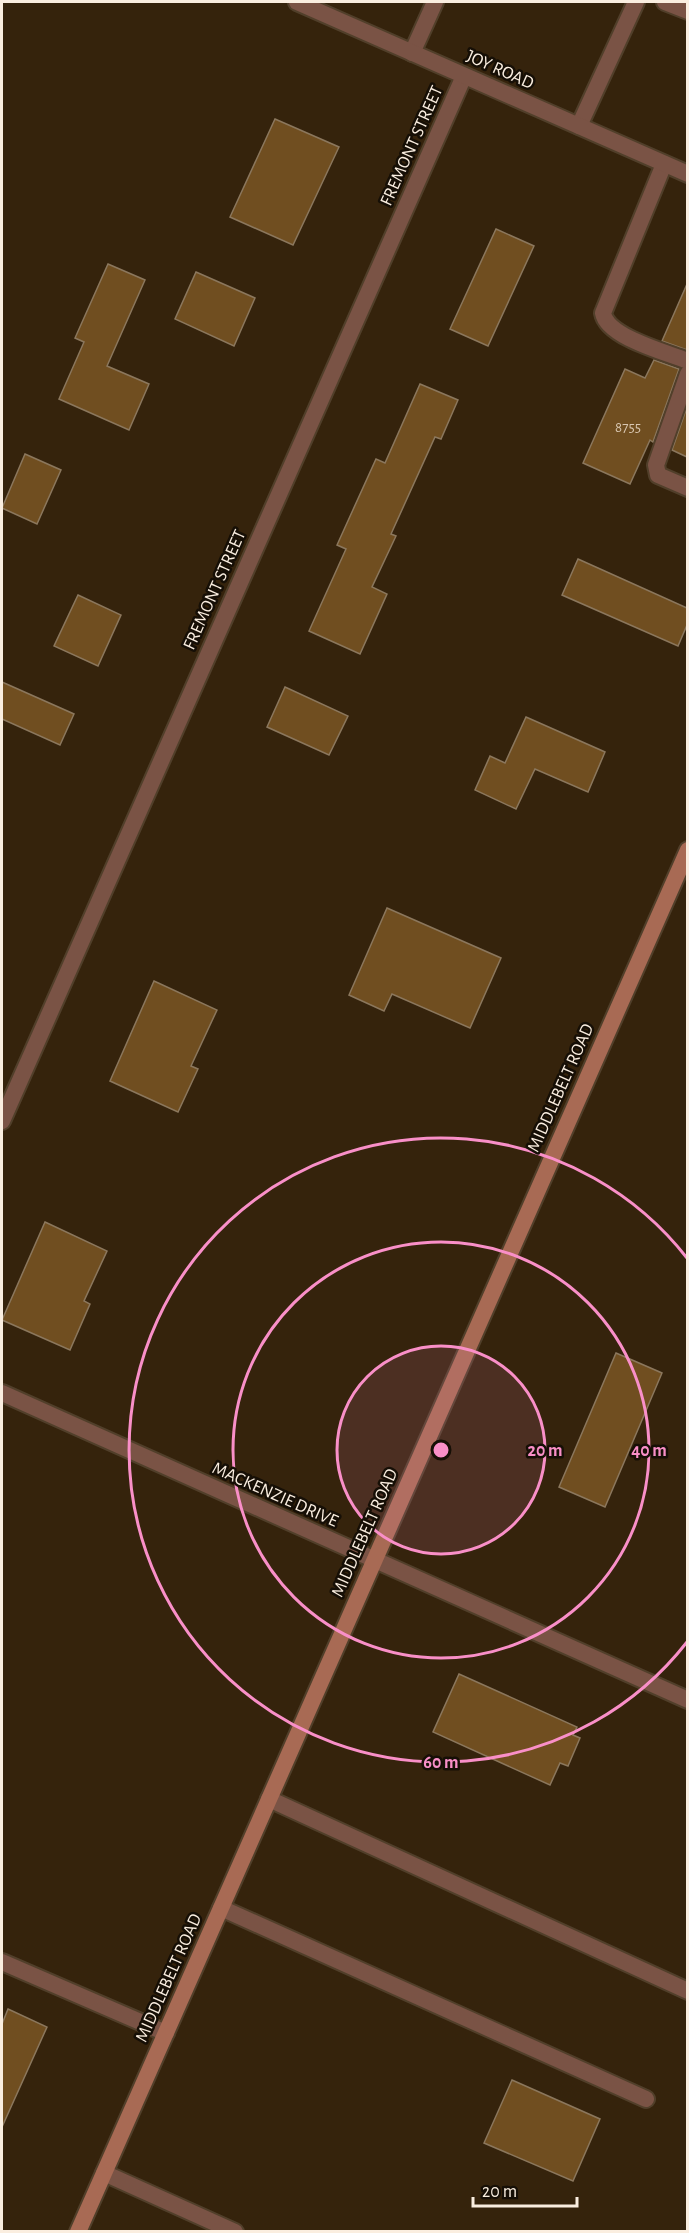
<svg xmlns="http://www.w3.org/2000/svg" width="689" height="2233" viewBox="0 0 689 2233" font-family="'Alegreya Sans',sans-serif">
  <style>
    .building { fill: #704e20; stroke: #8b775d; stroke-width: 1.5 }
    .lines { fill: none; stroke-linecap: round; stroke-linejoin: round }
    .service-casing { stroke: #513f2a; stroke-width: 20 }
    .minor-casing { stroke: #513f2a; stroke-width: 20 }
    .tertiary-casing { stroke: #513f2a; stroke-width: 20 }
    .secondary-casing { stroke: #513f2a; stroke-width: 20 }
    .service { stroke: #7a5345; stroke-width: 16 }
    .minor { stroke: #7a5345; stroke-width: 16 }
    .tertiary { stroke: #7a5345; stroke-width: 16 }
    .secondary { stroke: #a86a54; stroke-width: 16 }
    .ring { fill: none; stroke: #f98fc8; stroke-width: 3 }
    .labels { text-anchor: middle; dominant-baseline: central; stroke-width: 5; stroke-linejoin: round; paint-order: stroke }
    .number-label { font-size: 15px; fill: #d8c6b0 }
    .street-label { font-size: 18px; fill: #faeee0; stroke: #160f06 }
    .centre { fill: #f98fc8; stroke: #160f06; stroke-width: 3 }
    .ring-label { font-size: 18px; text-anchor: middle; font-weight: bold; fill: #f98fc8; stroke: #160f06; stroke-width: 5; stroke-linejoin: round; paint-order: stroke }
  </style>
  <rect width="100%" height="100%" fill="#35230c"/>
  <!-- building -->
  <g class="building">
    <polygon points="275,119 339,147 293,245 230,217"/>
    <polygon points="496,229 534,246 488,346 450,329"/>
    <polygon points="108,264 145,280 107,366 149,384 129,430 59,399 84,342 75,338"/>
    <polygon points="196,272 255,298 234,346 175,319"/>
    <polygon points="687,284 687,350 662,341"/>
    <polygon points="654,360 679,369 653,442 650,440 630,484 583,463 625,369 645,378"/>
    <polygon points="420,384 458,400 441,439 435,437 391,534 396,536 372,587 387,594 360,654 309,631 346,549 337,545 376,459 385,463"/>
    <polygon points="687,407 687,457 672,450"/>
    <polygon points="25,454 61,470 37,524 2,508"/>
    <polygon points="578,559 687,608 687,625 678,646 562,595"/>
    <polygon points="78,595 121,615 98,666 54,646"/>
    <polygon points="2,682 74,714 60,745 2,719"/>
    <polygon points="285,687 348,716 329,755 267,727"/>
    <polygon points="526,717 605,752 588,792 535,769 516,809 475,790 490,756 505,763"/>
    <polygon points="387,908 501,958 470,1028 392,994 384,1011 349,995"/>
    <polygon points="154,981 217,1010 191,1066 198,1069 178,1112 110,1081"/>
    <polygon points="45,1222 107,1251 84,1301 90,1304 70,1350 2,1320"/>
    <polygon points="616,1353 662,1373 605,1507 559,1487"/>
    <polygon points="459,1674 577,1727 573,1735 580,1738 568,1766 560,1763 550,1785 433,1732"/>
    <polygon points="8,2009 47,2027 2,2127 2,2024"/>
    <polygon points="512,2080 600,2119 573,2181 484,2143"/>
  </g>
  <g class="lines">
    <defs>
      <g id="service">
        <polyline points="665,2 688,11"/>
        <polyline points="579,126 636,2"/>
        <path d="M664 164 603 313C607 337 665 352 688 361"/>
        <polyline points="688,374 656,465 658,475 688,488"/>
        <polyline points="269,1799 688,1991"/>
        <polyline points="221,1908 646,2099"/>
        <polyline points="2,1962 166,2033"/>
        <polyline points="104,2173 235,2232"/>
      </g>
      <g id="minor">
        <polyline points="412,53 435,2"/>
        <polyline points="2,1121 464,76"/>
        <polyline points="2,1393 688,1700"/>
      </g>
      <polyline id="tertiary" points="297,2 688,174"/>
      <polyline id="secondary" points="78,2232 688,850"/>
    </defs>
    <!-- service casing -->
    <use href="#service" class="service-casing"/>
    <!-- minor casing -->
    <use href="#minor" class="minor-casing"/>
    <!-- tertiary casing -->
    <use href="#tertiary" class="tertiary-casing"/>
    <!-- secondary casing -->
    <use href="#secondary" class="secondary-casing"/>
    <!-- service -->
    <use href="#service" class="service"/>
    <!-- minor -->
    <use href="#minor" class="minor"/>
    <!-- tertiary -->
    <use href="#tertiary" class="tertiary"/>
    <!-- secondary -->
    <use href="#secondary" class="secondary"/>
  </g>
  <!-- distance rings -->
  <circle cx="441" cy="1450" r="104" fill="#f98fc8" fill-opacity=".12"/>
  <g class="ring">
    <circle cx="441" cy="1450" r="104"/>
    <circle cx="441" cy="1450" r="208"/>
    <path d="M687 1642A312 312 0 1 1 687 1258"/>
  </g>
  <g class="labels">
    <!-- number labels -->
    <g class="number-label">
      <text x="628" y="427">8755</text>
    </g>
    <!-- street labels -->
    <g class="street-label">
      <text transform="translate(500 70) rotate(24)">JOY ROAD</text>
      <text transform="translate(412 146) rotate(-66)">FREMONT STREET</text>
      <text transform="translate(215 590) rotate(-66)">FREMONT STREET</text>
      <text transform="translate(561 1088) rotate(-66)">MIDDLEBELT ROAD</text>
      <text transform="translate(275 1495) rotate(24)">MACKENZIE DRIVE</text>
      <text transform="translate(365 1533) rotate(-66)">MIDDLEBELT ROAD</text>
      <text transform="translate(169 1978) rotate(-66)">MIDDLEBELT ROAD</text>
    </g>
  </g>
  <circle cx="441" cy="1450" r="9" class="centre"/>
  <g class="ring-label">
    <text x="545" y="1456">20 m</text>
    <text x="649" y="1456">40 m</text>
    <text x="441" y="1768">60 m</text>
  </g>
  <!-- border -->
  <rect width="689" height="2233" fill="none" stroke="#faeee0" stroke-width="6"/>
  <!-- scale -->
  <path d="M473 2197v9h104v-9" fill="none" stroke="#faeee0" stroke-width="3"/>
  <text x="482" y="2197" font-size="18" fill="#faeee0" stroke="#160f06" stroke-width="4.5" paint-order="stroke">20 m</text>
</svg>
